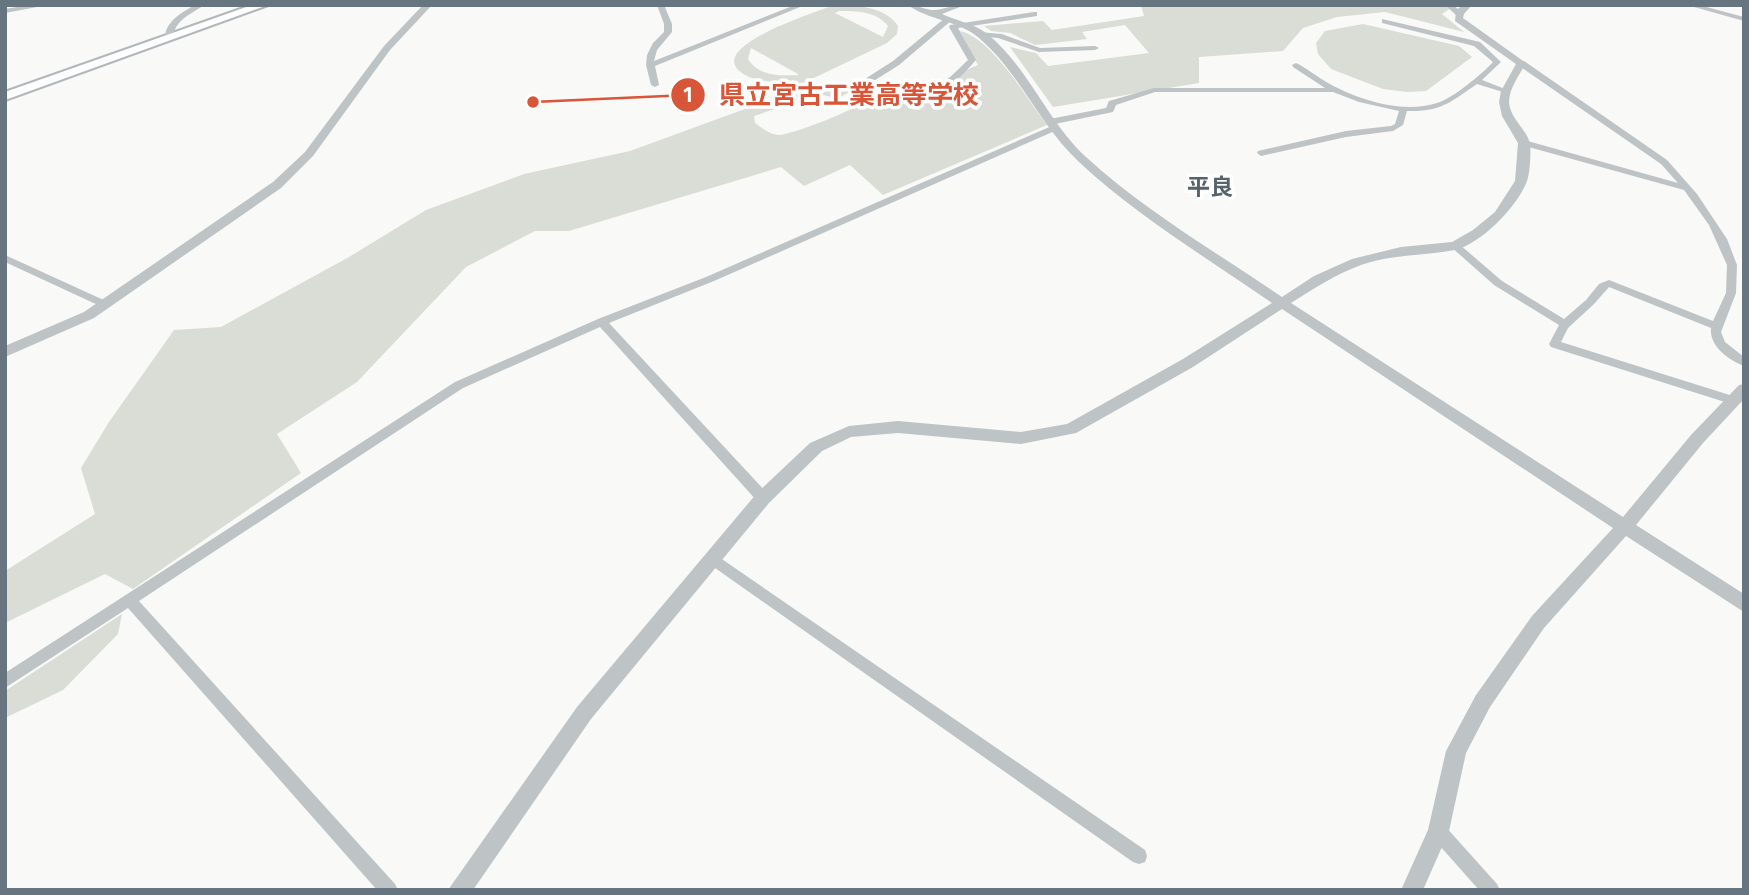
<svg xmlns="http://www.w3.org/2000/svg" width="1749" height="895" viewBox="0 0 1749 895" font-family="'Titillium Web','Noto Sans JP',sans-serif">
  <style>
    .green { fill: #d9ddd6; fill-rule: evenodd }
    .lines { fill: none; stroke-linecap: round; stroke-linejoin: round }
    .primary-casing { stroke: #b2b7bb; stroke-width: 4 }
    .minor { fill: #bec3c6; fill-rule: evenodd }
    .tertiary { fill: #bec3c6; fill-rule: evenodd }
    .primary { fill: #fff; fill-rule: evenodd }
    .labels { text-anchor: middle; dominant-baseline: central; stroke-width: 7; stroke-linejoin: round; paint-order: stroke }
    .far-quarter-label { font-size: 23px; font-weight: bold; fill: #57636b; stroke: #fff }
    .leader { fill: none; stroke: #d85537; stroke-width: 2.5 }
    .callout-dot { fill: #d85537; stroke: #fff; stroke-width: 2.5 }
    .mark-label { font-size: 21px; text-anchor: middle; font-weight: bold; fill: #fff }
    .callout-label { font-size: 26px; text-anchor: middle; font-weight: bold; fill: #d85537; stroke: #fff; stroke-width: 7; stroke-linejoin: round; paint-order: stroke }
  </style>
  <rect width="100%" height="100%" fill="#f9f9f7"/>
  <!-- green -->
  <g class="green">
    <path d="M834 5C852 5 884 5 898 26L897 34 887 43 795 87C780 80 761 84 745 75 698 48 818 12 834 5ZM839 11C857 11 876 11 888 26L883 37 835 13ZM751 48 798 74V75C780 76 758 76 748 59Z"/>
    <polygon points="1141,5 1455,5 1442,14 1464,32 1385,12 1337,17 1303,28 1283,51 1199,57 1199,83 1053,107 1010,47 1036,53 1048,66 1149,53 1125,25 1082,32 1087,39 1035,45 1010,33 991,31 984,26 1043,21 1052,30 1144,16"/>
    <polygon points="1363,24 1459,46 1472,57 1426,91 1407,92 1383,89 1331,69 1318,54 1316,43 1325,31"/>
    <path d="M960 31C992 38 1027 99 1047 125L883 195 850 165 804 186 781 167 569 231H535L466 267 357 382 277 434 301 473 133 589 105 574 5 623V571L95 514 81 468 109 422 174 330 221 327 349 257 426 210 524 174 630 151 778 97 850 85 851 91 837 99 821 94 754 116 755 123C762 128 770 135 779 135 798 133 856 109 872 98L867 89 875 83 890 92 943 80 978 65Z"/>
    <polygon points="122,614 118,634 63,690 5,718 5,691"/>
  </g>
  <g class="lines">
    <defs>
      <polygon id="primary" points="252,5 268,5 5,100 5,92"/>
    </defs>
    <!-- primary casing -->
    <use href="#primary" class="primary-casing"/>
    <!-- minor -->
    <g class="minor">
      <polygon points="29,5 48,5 5,13 5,9"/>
      <path d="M195 5H204C187 17 177 18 171 40H165C164 22 181 13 195 5Z"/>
      <polygon points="657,5 664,5 672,24 672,32 657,50 654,61 795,5 805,5 655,66 659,85 655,87 651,85 646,65 647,55 653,43 664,32 664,24"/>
      <polygon points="1445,5 1453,5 1463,13 1456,15"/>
      <polygon points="1687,5 1699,5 1744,17 1744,21"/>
      <path d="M1034 12H1037V16L958 28 976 60C962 76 941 98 918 98V94L947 80 968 60 949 27 950 25Z"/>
      <path d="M945 18 952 20 899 65 861 89C860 101 850 108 838 108V104L852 97 854 86 893 61Z"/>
      <path d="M1382 19 1480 42 1501 62 1482 80 1510 91 1506 93 1477 84C1450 102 1442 112 1407 111L1403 125 1393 131 1346 137 1261 156 1257 153 1258 151 1346 131 1391 126 1395 124 1399 111 1359 102 1333 92H1155L1116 105 1113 112 1050 125 1046 122 1050 119 1106 108 1109 101 1154 88H1325L1293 67 1292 65 1296 63C1307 68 1317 77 1328 83 1359 100 1402 114 1437 103 1452 99 1482 74 1493 62L1474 46 1382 23Z"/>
      <polygon points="978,32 1002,34 1040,48 1095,46 1099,48 1095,50 1039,52 998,38 978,36"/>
      <path d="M1518 61H1524L1667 160 1697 194 1727 239 1737 265 1736 293 1721 332 1725 342 1744 357V366C1728 360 1709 346 1711 328L1609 287 1594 304 1568 328 1561 342 1736 397 1738 400 1736 403H1728L1551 347 1549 344 1559 325 1494 285 1450 246 1451 244H1459L1502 281 1564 319 1586 300 1599 284 1609 280 1713 321 1726 293 1727 265 1709 225 1684 190 1521 145V141L1524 140 1678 183 1661 164 1518 65Z"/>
      <polygon points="1054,125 1058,128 1057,130 714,281 609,323 768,494 769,498 768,502 758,502 600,327 463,388 139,601 395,884 398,890 377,890 128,608 5,688 5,673 455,382 598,319 706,277"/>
      <polygon points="5,255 108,302 109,304 108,306 100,306 5,262"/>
      <polygon points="713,553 1145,850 1147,856 1145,862 1139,864 1133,862 708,563 706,559 708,555"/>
      <polygon points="1438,823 1444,825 1497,884 1500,890 1479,890 1432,837 1430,831 1432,825"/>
    </g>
    <!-- tertiary -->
    <g class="tertiary">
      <polygon points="423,5 432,5 390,50 313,156 281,188 94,318 5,357 5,346 84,312 273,182 305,152 384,46"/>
      <path d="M908 5C917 5 928 11 936 10 947 8 955 5 965 5L942 14C955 20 974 24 986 33 1028 66 1047 121 1086 157 1145 211 1216 252 1282 297L1314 276 1352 259 1401 247 1452 242 1473 230 1495 212 1515 181 1518 143 1502 116 1499 102 1501 91 1516 64 1455 21 1456 11 1462 5H1472L1464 14 1463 18 1526 63C1520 74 1509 88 1509 102 1510 119 1527 129 1530 144 1531 153 1530 173 1527 181 1518 206 1481 244 1455 250 1424 256 1392 254 1361 265 1336 274 1313 289 1291 303L1623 517 1691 435 1739 385 1744 384V399L1703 443 1636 525 1744 594V612L1626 536 1544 628 1490 707 1466 753 1449 831 1423 890H1401L1428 830 1446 751 1476 695 1532 616 1613 528 1282 309 1193 367 1076 433 1021 444 898 433 851 437 822 451 769 503 591 719 473 890H448L577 707 757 493 810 443 849 426 898 421 1021 432 1067 424 1183 359 1272 303C1207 258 1137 216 1079 162 1040 126 1020 73 979 38 960 21 928 20 908 5Z"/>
    </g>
    <!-- primary -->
    <use href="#primary" class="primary"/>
  </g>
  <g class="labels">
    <!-- far-quarter labels -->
    <g class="far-quarter-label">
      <text x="1210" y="186">平良</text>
    </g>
  </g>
  <!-- callouts -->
  <path class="leader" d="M533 102L688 95"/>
  <g class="callout-dot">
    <circle cx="533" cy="102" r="7"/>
    <circle cx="688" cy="95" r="18"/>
  </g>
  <g class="mark-label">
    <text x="688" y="102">1</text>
  </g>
  <g class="callout-label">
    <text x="849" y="104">県立宮古工業高等学校</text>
  </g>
  <!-- border -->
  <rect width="1749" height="895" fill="none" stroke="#66757f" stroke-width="14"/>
</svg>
